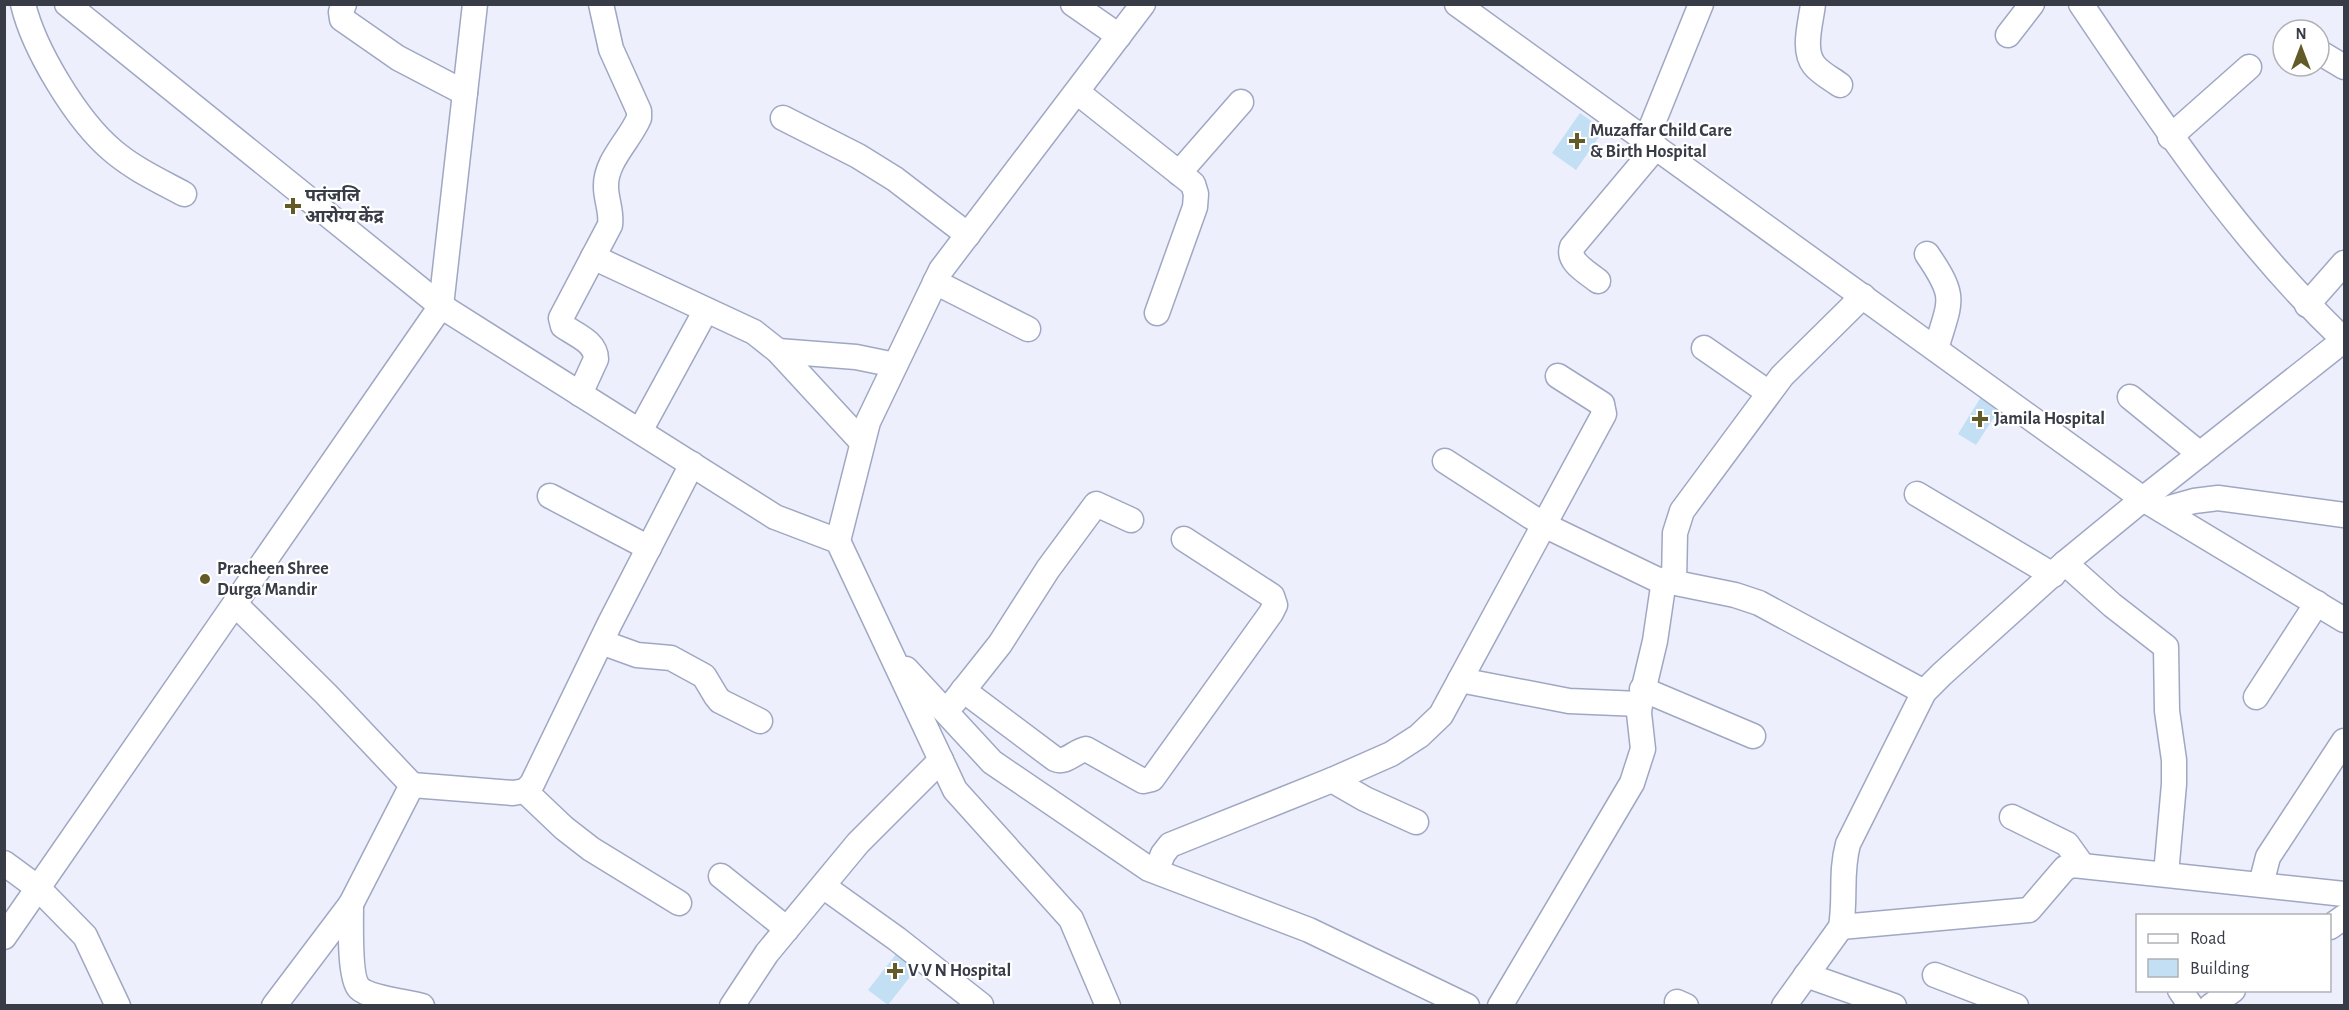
<svg xmlns="http://www.w3.org/2000/svg" width="2349" height="1010" viewBox="0 0 2349 1010" font-family="'Alegreya Sans','Noto Sans Devanagari',sans-serif">
  <style>
    .building { fill: #c2dff4 }
    .lines { fill: none; stroke-linecap: round; stroke-linejoin: round }
    .minor-casing { stroke: #a0a7c3; stroke-width: 27 }
    .minor { stroke: #fff; stroke-width: 24 }
    .poi-dot { fill: #635b27; stroke: #fff; stroke-width: 2 }
    .labels { text-anchor: middle; dominant-baseline: central; stroke-width: 4.5; stroke-linejoin: round; paint-order: stroke }
    .poi-label { font-size: 18px; font-weight: bold; fill: #383c47; stroke: #fff; text-anchor: start }
  </style>
  <rect width="100%" height="100%" fill="#edf0fc"/>
  <!-- building -->
  <g class="building">
    <polygon points="1580,113 1604,130 1576,170 1552,153"/>
    <polygon points="1981,397 2000,408 1976,445 1958,434"/>
    <polygon points="900,949 920,964 888,1005 868,990"/>
  </g>
  <g class="lines">
    <defs>
      <g id="minor">
        <path d="M23 4C34 50 77 121 113 151 134 169 160 181 184 194"/>
        <polyline points="67,4 441,306 775,517 838,541 955,790 1071,919 1108,1006"/>
        <polyline points="344,4 341,12 342,19 398,58 465,93"/>
        <polyline points="1073,4 1119,36"/>
        <polyline points="1457,4 2143,499 2344,620"/>
        <path d="M1813 4C1811 22 1802 50 1814 65 1820 73 1832 79 1840 85"/>
        <path d="M2081 4C2161 123 2240 241 2344 340"/>
        <polyline points="2008,35 2032,4"/>
        <polyline points="2319,52 2344,67"/>
        <polyline points="1077,92 1193,184 1196,194 1195,207 1157,313"/>
        <polyline points="783,118 858,156 895,179 968,235"/>
        <polyline points="2170,137 2249,67"/>
        <polyline points="1646,140 1701,4"/>
        <polyline points="1179,173 1241,102"/>
        <path d="M1927 254C1958 299 1950 300 1936 349"/>
        <polyline points="593,257 754,332 778,351 862,442"/>
        <path d="M1598 281C1587 272 1567 262 1572 247L1656 147"/>
        <polyline points="935,282 1028,329"/>
        <polyline points="2307,305 2344,263"/>
        <polyline points="1704,348 1769,393"/>
        <polyline points="778,351 856,357 895,365"/>
        <path d="M580 394 596 359C596 342 576 335 563 326L561 318 610 225C612 211 606 200 606 187 605 161 630 140 639 118V111L611 49 601 4"/>
        <polyline points="2130,397 2200,454"/>
        <polyline points="640,431 706,310"/>
        <polyline points="1445,461 1544,525 1656,579 1735,595 1759,603 1924,692"/>
        <polyline points="1917,494 2053,575"/>
        <polyline points="550,496 649,548"/>
        <polyline points="2162,510 2194,501 2218,498 2344,515"/>
        <polyline points="838,541 868,422 941,270 1143,4"/>
        <polyline points="2065,563 2112,605 2166,647 2167,711 2174,760 2174,784 2166,874"/>
        <polyline points="1674,582 1675,533 1682,511 1782,376 1863,296"/>
        <polyline points="235,604 326,694 412,785 351,904 274,1006"/>
        <polyline points="601,642 637,655 671,658 704,676 716,696 720,701 760,721"/>
        <polyline points="906,669 992,762 1149,869 1309,930 1467,1006"/>
        <polyline points="1460,680 1569,701 1640,704"/>
        <polyline points="1642,689 1753,736"/>
        <path d="M963 690 1055 759C1066 764 1075 751 1086 749L1143 781 1152 779 1271 613 1275 605 1272 596 1184 539"/>
        <polyline points="2256,697 2317,603"/>
        <polyline points="954,702 1000,644 1048,569 1096,504 1131,520"/>
        <polyline points="1332,780 1365,799 1416,822"/>
        <polyline points="412,785 513,793 525,791 532,784 610,623 692,464"/>
        <polyline points="525,791 564,828 591,849 679,903"/>
        <polyline points="2012,817 2067,844 2082,865"/>
        <polyline points="4,863 38,888 85,936 118,1006"/>
        <polyline points="1156,871 1163,854 1170,845 1332,780 1391,754 1419,736 1441,715 1604,414 1602,404 1558,376"/>
        <polyline points="721,876 787,929"/>
        <polyline points="2261,884 2268,857 2344,741"/>
        <polyline points="823,886 897,939 981,1005"/>
        <path d="M351 904C351 921 349 977 359 988 369 998 408 1002 422 1006"/>
        <polyline points="1841,927 2029,910 2065,868 2073,865 2344,894"/>
        <polyline points="2330,927 2344,917"/>
        <polyline points="4,937 441,306 475,4"/>
        <polyline points="1806,975 1894,1006"/>
        <polyline points="1935,975 2016,1006"/>
        <polyline points="2180,990 2191,1006"/>
        <polyline points="1677,1002 1686,1006"/>
        <polyline points="732,1006 767,953 858,843 941,760"/>
        <polyline points="1500,1006 1632,783 1643,749 1639,713 1640,704 1655,641 1664,580"/>
        <path d="M1784 1006 1841 927C1846 897 1840 874 1848 844L1924 692 1942 674 2065 563 2143 499 2344 340"/>
        <polyline points="2211,1006 2233,990"/>
      </g>
    </defs>
    <!-- minor casing -->
    <use href="#minor" class="minor-casing"/>
    <!-- minor -->
    <use href="#minor" class="minor"/>
  </g>
  <!-- markers -->
  <g class="poi-dot">
    <path d="M1574 132h6v6h6v6h-6v6h-6v-6h-6v-6h6z"/>
    <path d="M290 197h6v6h6v6h-6v6h-6v-6h-6v-6h6z"/>
    <path d="M1977 410h6v6h6v6h-6v6h-6v-6h-6v-6h6z"/>
    <circle cx="205" cy="579" r="6"/>
    <path d="M892 962h6v6h6v6h-6v6h-6v-6h-6v-6h6z"/>
  </g>
  <g class="labels">
    <!-- poi labels -->
    <g class="poi-label">
      <text x="1590" y="131">Muzaffar Child Care<tspan x="1590" dy="21">&amp; Birth Hospital</tspan></text>
      <text x="305" y="196">पतंजलि<tspan x="305" dy="21">आरोग्य केंद्र</tspan></text>
      <text x="1994" y="419">Jamila Hospital</text>
      <text x="217" y="569">Pracheen Shree<tspan x="217" dy="21">Durga Mandir</tspan></text>
      <text x="908" y="971">V V N Hospital</text>
    </g>
  </g>
  <!-- border -->
  <rect width="2349" height="1010" fill="none" stroke="#383c47" stroke-width="12"/>
  <!-- legend -->
  <rect x="2136" y="914" width="195" height="78" fill="#ffffff" stroke="#afb1b5" stroke-width="1.5"/>
  <rect x="2148" y="934" width="30" height="9" fill="#ffffff" stroke="#afb1b5" stroke-width="1.5"/>
  <text x="2190" y="944" font-size="18" fill="#383c47">Road</text>
  <rect x="2148" y="959" width="30" height="18" fill="#c2dff4" stroke="#afb1b5" stroke-width="1.5"/>
  <text x="2190" y="974" font-size="18" fill="#383c47">Building</text>
  <!-- north arrow -->
  <g transform="translate(2301 48)"><circle r="28" fill="#ffffff" stroke="#afb1b5" stroke-width="1.5"/>
  <path d="M0-4.5L10 22L0 15L-10 22Z" fill="#635b27"/>
  <text y="-9" font-size="16" font-weight="bold" text-anchor="middle" fill="#383c47">N</text>
  </g>
</svg>
